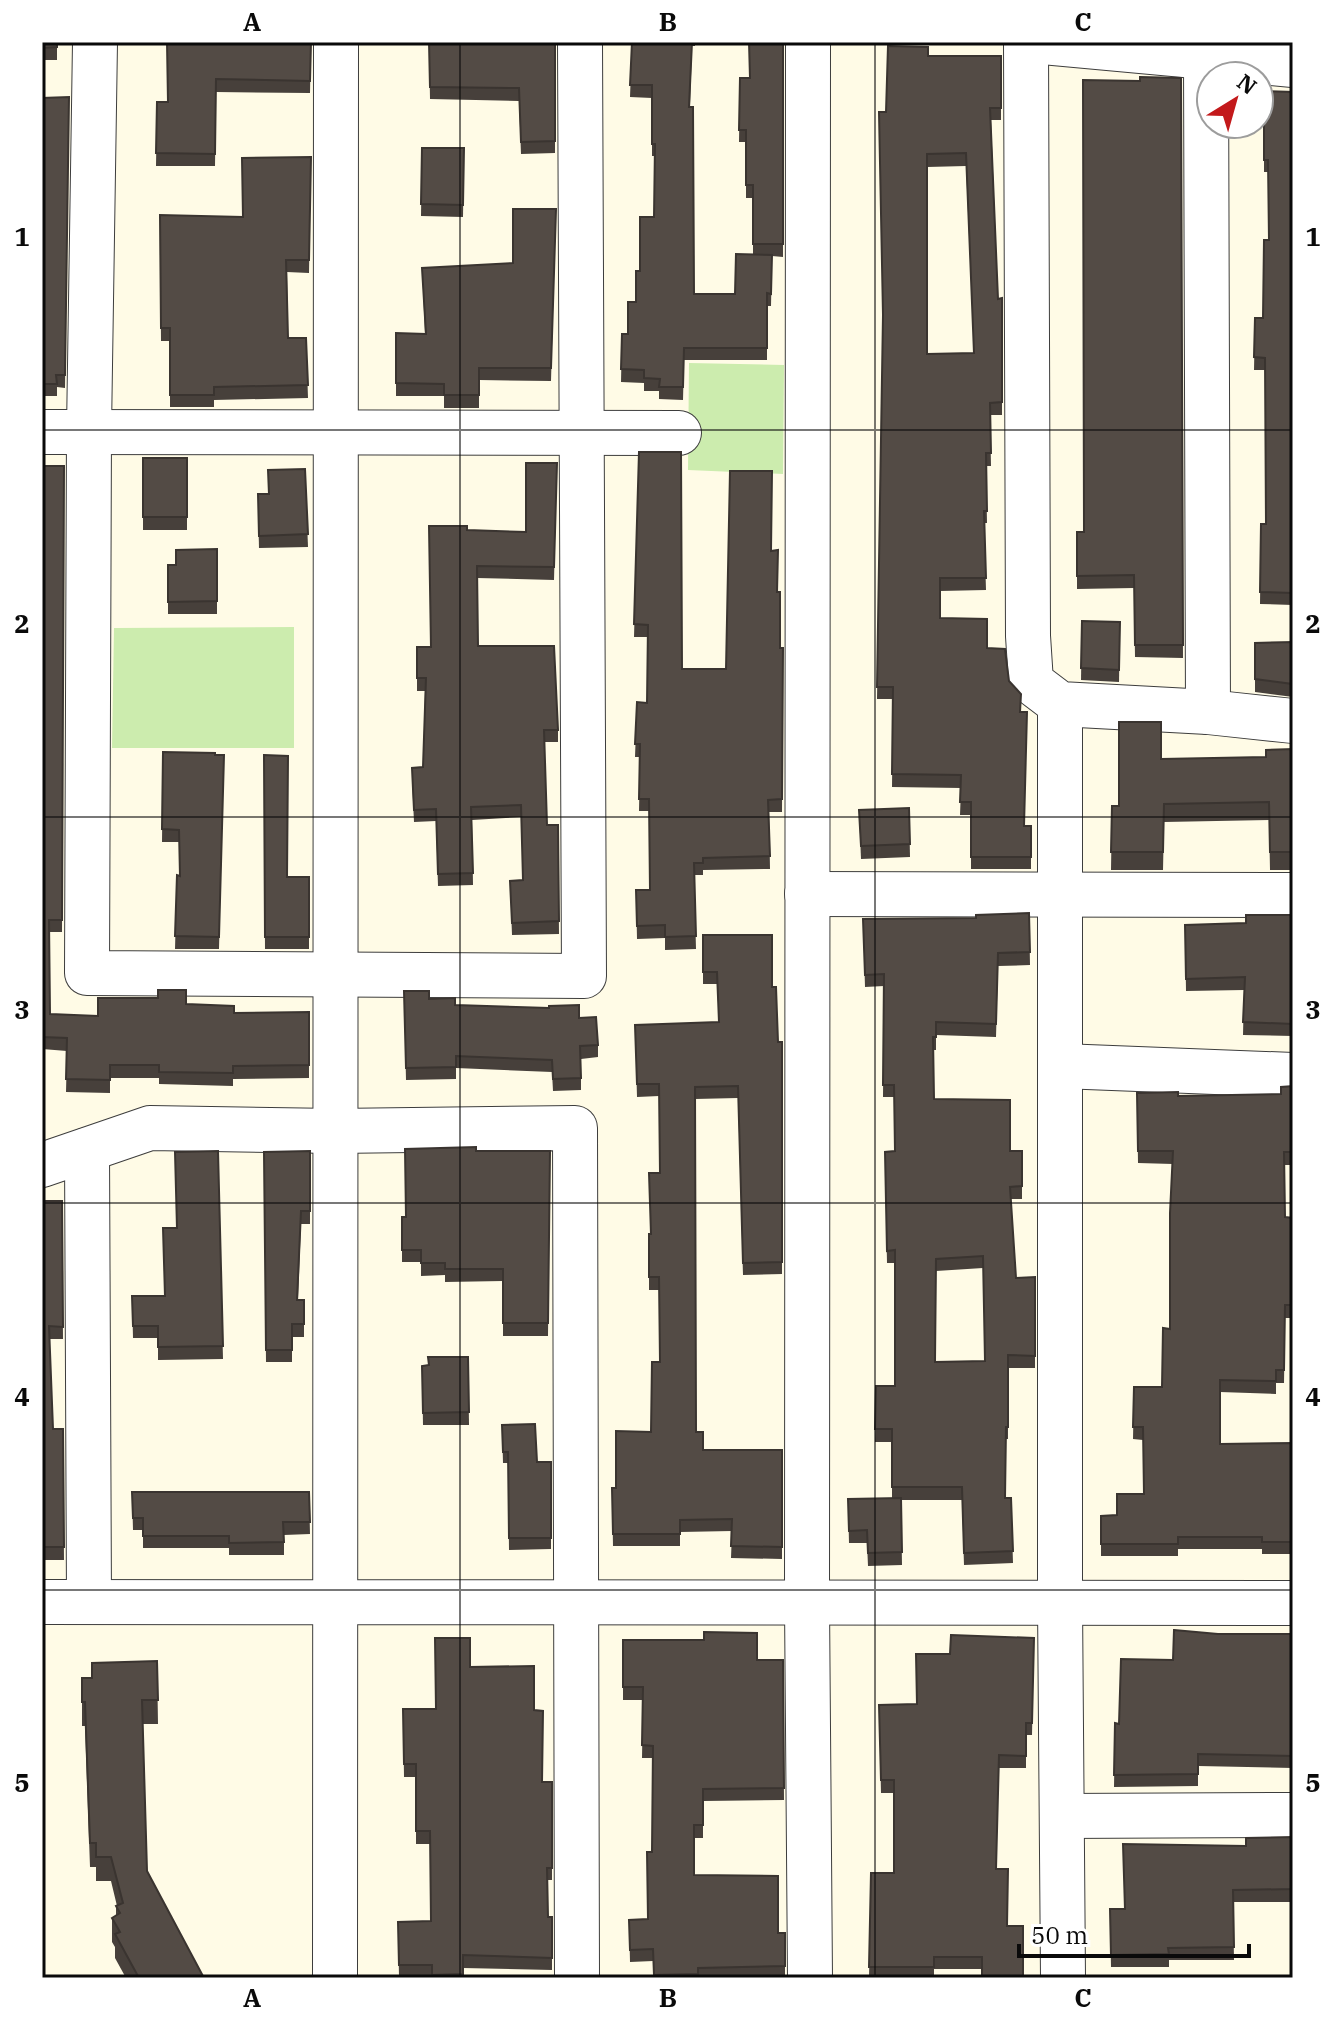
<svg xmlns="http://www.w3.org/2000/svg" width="1335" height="2020" viewBox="0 0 1335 2020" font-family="'IBM Plex Serif',serif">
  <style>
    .green { fill: #ccecae }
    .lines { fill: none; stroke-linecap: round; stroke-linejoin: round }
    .minor-casing { stroke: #3d3d3d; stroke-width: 46 }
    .minor { stroke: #fff; stroke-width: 44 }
    .wall { fill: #47403b; fill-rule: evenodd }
    .building { fill: #534b45; stroke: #3a3430; stroke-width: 2; fill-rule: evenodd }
    .grid { fill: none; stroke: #0a0a0a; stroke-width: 2; stroke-opacity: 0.55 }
    .neatline { fill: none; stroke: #0a0a0a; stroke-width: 3 }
    .grid-label { font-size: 26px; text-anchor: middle; font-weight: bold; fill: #0a0a0a }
  </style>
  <rect width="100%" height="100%" fill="#fffbe6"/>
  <!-- green -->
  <g class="green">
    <polygon points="689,363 784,365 783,474 688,470"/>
    <polygon points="294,627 294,748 112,748 114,628"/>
  </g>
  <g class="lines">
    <defs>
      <g id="minor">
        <polyline points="95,42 89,430 87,973 584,976 580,42"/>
        <polyline points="808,42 807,1603 810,1978"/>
        <polyline points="1026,42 1028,636 1031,682 1060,704 1208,712 1293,721"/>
        <polyline points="1043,42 1293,65"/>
        <polyline points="1206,58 1208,712"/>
        <polyline points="42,432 679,433"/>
        <polyline points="1060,704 1060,1602 1063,1978"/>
        <polyline points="807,894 1293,895"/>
        <polyline points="1061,1066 1293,1075"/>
        <polyline points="87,1150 89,1601"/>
        <polyline points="42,1165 150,1128 335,1131 575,1128 577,1978"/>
        <polyline points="42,1602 1293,1603"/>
        <polyline points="1062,1816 1293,1815"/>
        <polyline points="335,1978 336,42"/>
      </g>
    </defs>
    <!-- minor casing -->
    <use href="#minor" class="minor-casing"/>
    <!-- minor -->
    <use href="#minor" class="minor"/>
  </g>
  <!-- wall -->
  <g class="wall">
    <rect x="42" y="42" width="15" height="18"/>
    <polygon points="167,42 311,42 310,93 216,92 215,166 156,166 157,102 167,102"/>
    <polygon points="429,42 555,42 555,153 521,154 519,101 430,99"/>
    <polygon points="632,42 695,42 695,46 692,46 690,107 694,294 735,294 753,255 753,198 746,198 746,142 739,142 740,78 749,78 783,42 783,257 772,256 771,306 767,306 767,360 684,360 683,400 659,399 659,391 644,391 644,383 621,382 622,334 628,334 636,302 640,271 654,217 655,156 652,156 652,98 630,97"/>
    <path d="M928 56H1001V120H991L998 299 1002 298V415H990L991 466H986L987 523H984L986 590 940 591V618L987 648 1009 681 1021 712 1024 826H1031V869H971V815H960L961 788 892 787 893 699H877L886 112ZM966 166 974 353 927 354V167Z"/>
    <polygon points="1181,78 1183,658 1135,657 1134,588 1077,589 1077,532 1084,532 1140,81"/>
    <polygon points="1264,91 1293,92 1293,605 1260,604 1261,524 1266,524 1265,370 1254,370 1255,318 1263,318 1269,240 1268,172 1264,172"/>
    <polygon points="69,97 65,388 57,387 57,396 42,396 42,98"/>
    <polygon points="422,148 464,148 463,217 421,216"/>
    <polygon points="311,157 309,273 287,272 288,338 306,338 308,398 214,400 214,407 170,407 170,341 161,341 160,215 243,217"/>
    <polygon points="556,209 551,381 479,380 479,408 444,408 444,396 396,396 396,333 425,334 422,268 513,263"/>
    <polygon points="639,452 682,669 726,669 772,551 777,592 780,648 783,648 782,812 769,812 770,869 703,870 703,875 694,875 696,949 665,950 665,938 637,939 636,890 649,890 649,811 639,811 640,757 635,757 637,702 647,703 648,637 634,637"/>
    <rect x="143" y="458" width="44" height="72"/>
    <polygon points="557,463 554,580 477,578 478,646 558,730 558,742 544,742 547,825 558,825 559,934 512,935 510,881 523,880 521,817 472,820 473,885 438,886 436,821 414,822 412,780 423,767 425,691 417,691 417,647 431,647 467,530 526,532"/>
    <polygon points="42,466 64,466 62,932 49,932 50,1014 98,1016 186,1004 234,1013 309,1012 309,1078 233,1079 233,1086 159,1084 159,1078 110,1078 110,1093 66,1092 67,1051 42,1049"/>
    <polygon points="305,469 308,547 259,548 258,507 268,494"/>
    <polygon points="217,549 217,614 168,614 168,565 176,565"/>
    <polygon points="1082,621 1120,622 1119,682 1081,680"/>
    <polygon points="1293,642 1293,697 1255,692 1255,643"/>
    <polygon points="1293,749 1293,870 1270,870 1269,820 1164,822 1163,870 1111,870 1112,806 1119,806 1161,759 1266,757"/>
    <polygon points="163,752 224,755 219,949 175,949 177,875 180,876 179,842 162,842"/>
    <polygon points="264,755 287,877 309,877 309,949 265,949"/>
    <polygon points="909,808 910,857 861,859 859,810"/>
    <path d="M1029 913 1030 965 998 966 996 1037 936 1035V1050H933L934 1099 1010 1151H1022V1199H1011L1016 1278 1035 1277V1368H1008V1439H1006L1005 1498H1011L1013 1563 964 1565 962 1500H901L902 1565 868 1566 867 1543H849L848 1499 892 1498V1442H875L876 1386H895V1263H887L885 1164 895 1151 894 1097H883L884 986 865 987 863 919 976 918ZM983 1268 985 1361 935 1362 936 1271Z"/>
    <polygon points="1293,915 1293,1036 1243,1035 1244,990 1186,991 1185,925 1246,923"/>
    <polygon points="703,935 772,987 778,1042 782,1042 782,1274 743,1275 738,1098 695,1099 696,1432 703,1450 782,1450 782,1559 731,1558 732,1531 680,1532 680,1546 613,1546 612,1488 616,1488 651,1432 660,1362 659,1290 649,1290 649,1246 660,1173 659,1096 637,1097 635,1025 719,1022 717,984 703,984"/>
    <polygon points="404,991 455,1005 579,1018 598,1045 598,1057 581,1059 581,1090 553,1091 552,1072 456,1068 456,1079 406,1080"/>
    <polygon points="1293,1086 1293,1165 1284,1165 1285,1217 1293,1218 1293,1318 1285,1318 1284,1383 1276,1383 1276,1394 1220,1392 1220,1444 1293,1443 1293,1554 1262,1554 1262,1549 1178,1549 1178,1556 1101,1556 1101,1516 1117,1515 1144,1494 1143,1440 1133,1439 1134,1387 1162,1387 1170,1329 1173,1164 1138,1163 1137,1093 1178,1096 1281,1094"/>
    <polygon points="218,1151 223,1359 158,1360 158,1338 133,1338 132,1296 164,1296 177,1228"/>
    <polygon points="310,1151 310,1224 301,1224 298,1300 304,1300 304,1337 292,1337 292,1362 266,1362 264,1152"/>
    <polygon points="476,1151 550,1151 548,1336 503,1336 503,1281 445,1282 445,1275 421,1276 421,1262 402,1262 402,1217 406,1217"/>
    <polygon points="42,1201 62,1201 63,1339 49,1339 53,1429 63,1429 64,1560 42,1560"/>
    <polygon points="468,1357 469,1425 423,1425 422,1366"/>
    <polygon points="502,1425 537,1462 551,1462 551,1549 509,1550 508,1463 503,1463"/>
    <polygon points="132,1492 309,1492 310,1534 284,1535 284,1555 229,1555 229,1548 143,1548 143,1530 133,1530"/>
    <polygon points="1218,1634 1293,1634 1293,1768 1198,1766 1198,1786 1114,1787 1115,1723 1119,1724 1173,1660"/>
    <polygon points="1034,1638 1032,1735 1026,1735 1026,1768 999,1768 982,1969 934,1969 934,1978 869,1978 871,1873 894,1873 894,1793 881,1793 879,1705 917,1704 950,1654"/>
    <polygon points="623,1640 757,1660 783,1660 784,1800 703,1801 703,1838 694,1838 694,1875 778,1933 785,1933 785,1978 654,1978 653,1961 630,1962 629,1920 647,1919 652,1852 653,1758 642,1758 643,1700 623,1700"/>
    <polygon points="157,1661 158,1724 143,1724 147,1871 204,1978 126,1978 115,1958 115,1947 112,1942 112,1918 116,1916 116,1906 117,1906 111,1881 96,1881 96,1867 90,1867 85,1726 82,1726 82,1678 92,1678"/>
    <polygon points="470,1667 534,1710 543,1782 552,1782 552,1880 547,1880 548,1917 552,1917 552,1970 463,1968 463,1978 399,1977 398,1922 431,1921 430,1844 416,1844 416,1777 404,1777 403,1709 436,1709"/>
    <polygon points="1293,1837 1293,1902 1233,1902 1234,1960 1169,1960 1169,1967 1111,1967 1110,1909 1125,1909 1246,1846"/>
  </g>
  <!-- building -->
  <g class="building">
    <polygon points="42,42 57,42 57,47 42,48"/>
    <polygon points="167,42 311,42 310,81 216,79 215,154 156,153 157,102 168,102"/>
    <polygon points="429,42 555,42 555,141 521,142 519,88 430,87"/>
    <polygon points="632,42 692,42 689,107 693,107 694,294 735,294 736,254 772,255 771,294 767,293 767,348 684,348 683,387 659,387 660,379 644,378 644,370 621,369 622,334 628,334 628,302 636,302 636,271 640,271 640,217 654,217 655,144 652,144 652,85 630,85"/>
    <polygon points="749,42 783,42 783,244 753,244 753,185 746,185 746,130 739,130 740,78 750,78"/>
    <path d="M888 46 928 47V56H1001V108H990L998 299 1002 298V402L990 403 991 453H986L987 511H984L986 578H940V618L987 619V648L1005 649 1009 681 1021 694 1020 712H1027L1024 826H1031V857H971V802H960L961 775 892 774 893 687H877L883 315 879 112H886ZM966 153 974 353 927 354V154Z"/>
    <polygon points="1140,77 1181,78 1183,645 1135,645 1134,575 1077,576 1077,532 1084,532 1083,80 1140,81"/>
    <polygon points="1264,91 1293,92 1293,593 1260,592 1261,524 1266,524 1265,358 1254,357 1255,318 1263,318 1264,240 1269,240 1268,160 1264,160"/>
    <polygon points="69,97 65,375 56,375 57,384 42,384 42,98"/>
    <polygon points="422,148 464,148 463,205 421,204"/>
    <polygon points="311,157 309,260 286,260 288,338 306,338 308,385 214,387 214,395 170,395 170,328 161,328 160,215 243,217 242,158"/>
    <polygon points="513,209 556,209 551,368 479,368 479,395 444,395 444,384 396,383 396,333 426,334 422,268 513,263"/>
    <polygon points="639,452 681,452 682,669 726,669 730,471 772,471 771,551 778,550 777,592 780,592 780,648 783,648 782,799 768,800 770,856 703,858 703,863 694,863 696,936 665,937 665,925 637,926 636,890 650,890 649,799 639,799 640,744 635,744 637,702 647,703 648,625 634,624"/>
    <rect x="143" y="458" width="44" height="59"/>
    <polygon points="526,463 557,463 554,567 477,566 478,646 554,646 558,730 544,730 547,825 558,825 559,921 512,923 510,881 523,880 521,805 471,807 473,873 438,874 436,809 414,810 412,768 423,767 426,678 417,678 417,647 431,647 429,526 467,526 467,530 526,532"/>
    <polygon points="42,466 64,466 62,920 49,920 50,1014 98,1016 98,998 158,998 158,990 186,990 186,1004 234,1006 234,1013 309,1012 309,1065 233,1066 233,1073 159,1072 159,1065 110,1065 110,1080 66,1079 67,1038 42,1037"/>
    <polygon points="305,469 308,534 259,536 258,494 269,494 268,470"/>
    <polygon points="217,549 217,601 168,602 168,565 176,565 176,550"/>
    <polygon points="1082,621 1120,622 1119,670 1081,668"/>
    <polygon points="1293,642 1293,684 1255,679 1255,643"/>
    <polygon points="1119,722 1161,722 1161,759 1266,757 1266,750 1293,749 1293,852 1270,852 1269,802 1164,804 1163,852 1111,852 1112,806 1119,806"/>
    <polygon points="163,752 215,753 215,755 224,755 219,937 175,936 177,875 180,876 179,830 162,829"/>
    <polygon points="264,755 288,756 287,877 309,877 309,937 265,937"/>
    <polygon points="909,808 910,844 861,846 859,810"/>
    <path d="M1029 913 1030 952 998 953 996 1024 936 1022V1037H933L934 1099 1010 1100V1151H1022V1186L1010 1187 1016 1278 1035 1277V1356L1008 1355V1427H1006L1005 1498H1011L1013 1551 964 1553 962 1487H892V1429H875L876 1386H895V1250L887 1251 885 1152 895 1151 894 1085H883L884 974 865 975 863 919 976 918V915ZM983 1256 985 1361 935 1362 936 1259Z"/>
    <polygon points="1246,915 1293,915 1293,1024 1243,1022 1245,977 1186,979 1185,925 1246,923"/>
    <polygon points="703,935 772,935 772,987 776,987 778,1042 782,1042 782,1262 743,1263 738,1086 695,1087 696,1432 703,1432 703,1450 782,1450 782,1547 731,1546 732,1519 680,1520 680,1534 613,1534 612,1488 616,1488 616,1431 651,1432 652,1362 660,1362 659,1277 649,1277 649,1234 651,1234 649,1173 660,1173 659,1084 637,1084 635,1025 719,1022 717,972 703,972"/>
    <polygon points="404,991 429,991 429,999 455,998 455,1005 549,1008 549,1006 579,1005 579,1018 596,1017 598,1045 580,1046 581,1078 553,1079 552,1060 456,1056 456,1067 406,1068"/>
    <polygon points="1293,1086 1293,1152 1284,1152 1285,1217 1293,1218 1293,1305 1285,1305 1284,1370 1276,1370 1276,1381 1220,1380 1220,1444 1293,1443 1293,1542 1262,1542 1262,1537 1178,1537 1178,1544 1101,1544 1101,1516 1117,1515 1117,1494 1144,1494 1143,1427 1133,1427 1134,1387 1162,1387 1163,1328 1170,1329 1170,1213 1173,1151 1138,1151 1137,1093 1178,1092 1178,1096 1281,1094 1281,1087"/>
    <polygon points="476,1147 476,1151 550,1151 548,1323 503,1323 503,1269 445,1269 445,1263 421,1263 421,1250 402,1250 402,1217 406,1217 405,1149"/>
    <polygon points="218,1151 223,1346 158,1347 158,1326 133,1326 132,1296 165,1296 163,1228 177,1228 175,1152"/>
    <polygon points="310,1151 310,1211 301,1211 297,1300 304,1300 304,1324 292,1324 292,1350 266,1350 264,1152"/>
    <polygon points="42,1201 62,1201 63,1327 49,1326 53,1429 63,1429 64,1547 42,1547"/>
    <polygon points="428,1357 468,1357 469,1412 423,1413 422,1366 429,1365"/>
    <polygon points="535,1424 537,1462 551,1462 551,1538 509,1538 508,1452 503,1452 502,1425"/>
    <polygon points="132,1492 309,1492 310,1522 283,1522 284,1542 229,1543 229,1536 143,1536 143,1518 133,1518"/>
    <polygon points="901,1498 902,1552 868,1553 867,1530 849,1531 848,1499"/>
    <polygon points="1174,1630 1218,1634 1293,1634 1293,1756 1198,1754 1198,1774 1114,1775 1115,1723 1119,1724 1121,1659 1173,1660"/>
    <polygon points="704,1632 757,1633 757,1660 783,1660 784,1788 703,1789 703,1825 694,1825 694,1875 778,1876 778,1933 785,1933 785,1966 698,1968 698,1974 654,1975 653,1949 630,1950 629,1920 648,1919 647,1852 652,1852 653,1746 642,1745 643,1687 623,1687 623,1640 704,1640"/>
    <polygon points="951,1635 1034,1638 1032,1723 1026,1723 1026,1756 999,1755 996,1869 1008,1869 1007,1926 1023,1926 1023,1978 982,1978 982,1957 934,1957 934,1967 869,1967 871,1873 894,1873 894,1780 881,1780 879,1705 917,1704 916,1654 950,1654"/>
    <polygon points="435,1638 470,1638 470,1667 534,1666 534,1710 543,1711 542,1782 552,1782 552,1868 547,1868 548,1917 552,1917 552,1958 463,1955 463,1974 432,1975 432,1965 399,1965 398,1922 431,1921 430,1831 416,1831 416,1764 404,1764 403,1709 436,1709"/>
    <polygon points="157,1661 158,1700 142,1700 147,1871 204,1978 139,1978 115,1934 120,1932 112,1918 120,1913 116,1906 123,1903 111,1857 96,1857 96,1843 90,1843 85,1702 82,1702 82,1678 92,1678 92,1663"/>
    <polygon points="1293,1837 1293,1889 1233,1890 1234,1947 1168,1948 1169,1954 1111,1955 1110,1909 1125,1909 1123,1844 1246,1846 1246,1838"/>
  </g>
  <!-- grid -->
  <path class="grid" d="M460 42V1978M875 42V1978M42 430H1293M42 817H1293M42 1203H1293M42 1590H1293"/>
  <!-- border -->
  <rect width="1335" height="2020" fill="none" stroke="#ffffff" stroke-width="88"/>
  <!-- north arrow -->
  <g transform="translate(1235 100) rotate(37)"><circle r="38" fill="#ffffff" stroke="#9d9d9d" stroke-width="2"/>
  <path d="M0-6L14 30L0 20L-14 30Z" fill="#c3191b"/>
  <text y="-12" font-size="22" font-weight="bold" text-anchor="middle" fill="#0a0a0a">N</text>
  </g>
  <!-- scale -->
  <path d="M1019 1944v12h230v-12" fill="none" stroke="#0a0a0a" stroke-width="4"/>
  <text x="1031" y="1944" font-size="24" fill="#0a0a0a" stroke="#ffffff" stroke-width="6" paint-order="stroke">50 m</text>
  <rect x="44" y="44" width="1247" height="1932" class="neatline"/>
  <g class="grid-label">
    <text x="252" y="31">A</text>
    <text x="668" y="31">B</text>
    <text x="1083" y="31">C</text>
    <text x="22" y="246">1</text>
    <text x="1313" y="246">1</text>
    <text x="22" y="633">2</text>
    <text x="1313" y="633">2</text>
    <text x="22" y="1019">3</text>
    <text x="1313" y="1019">3</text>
    <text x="22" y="1406">4</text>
    <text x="1313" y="1406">4</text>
    <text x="22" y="1792">5</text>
    <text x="1313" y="1792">5</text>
    <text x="252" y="2007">A</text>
    <text x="668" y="2007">B</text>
    <text x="1083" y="2007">C</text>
  </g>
</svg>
